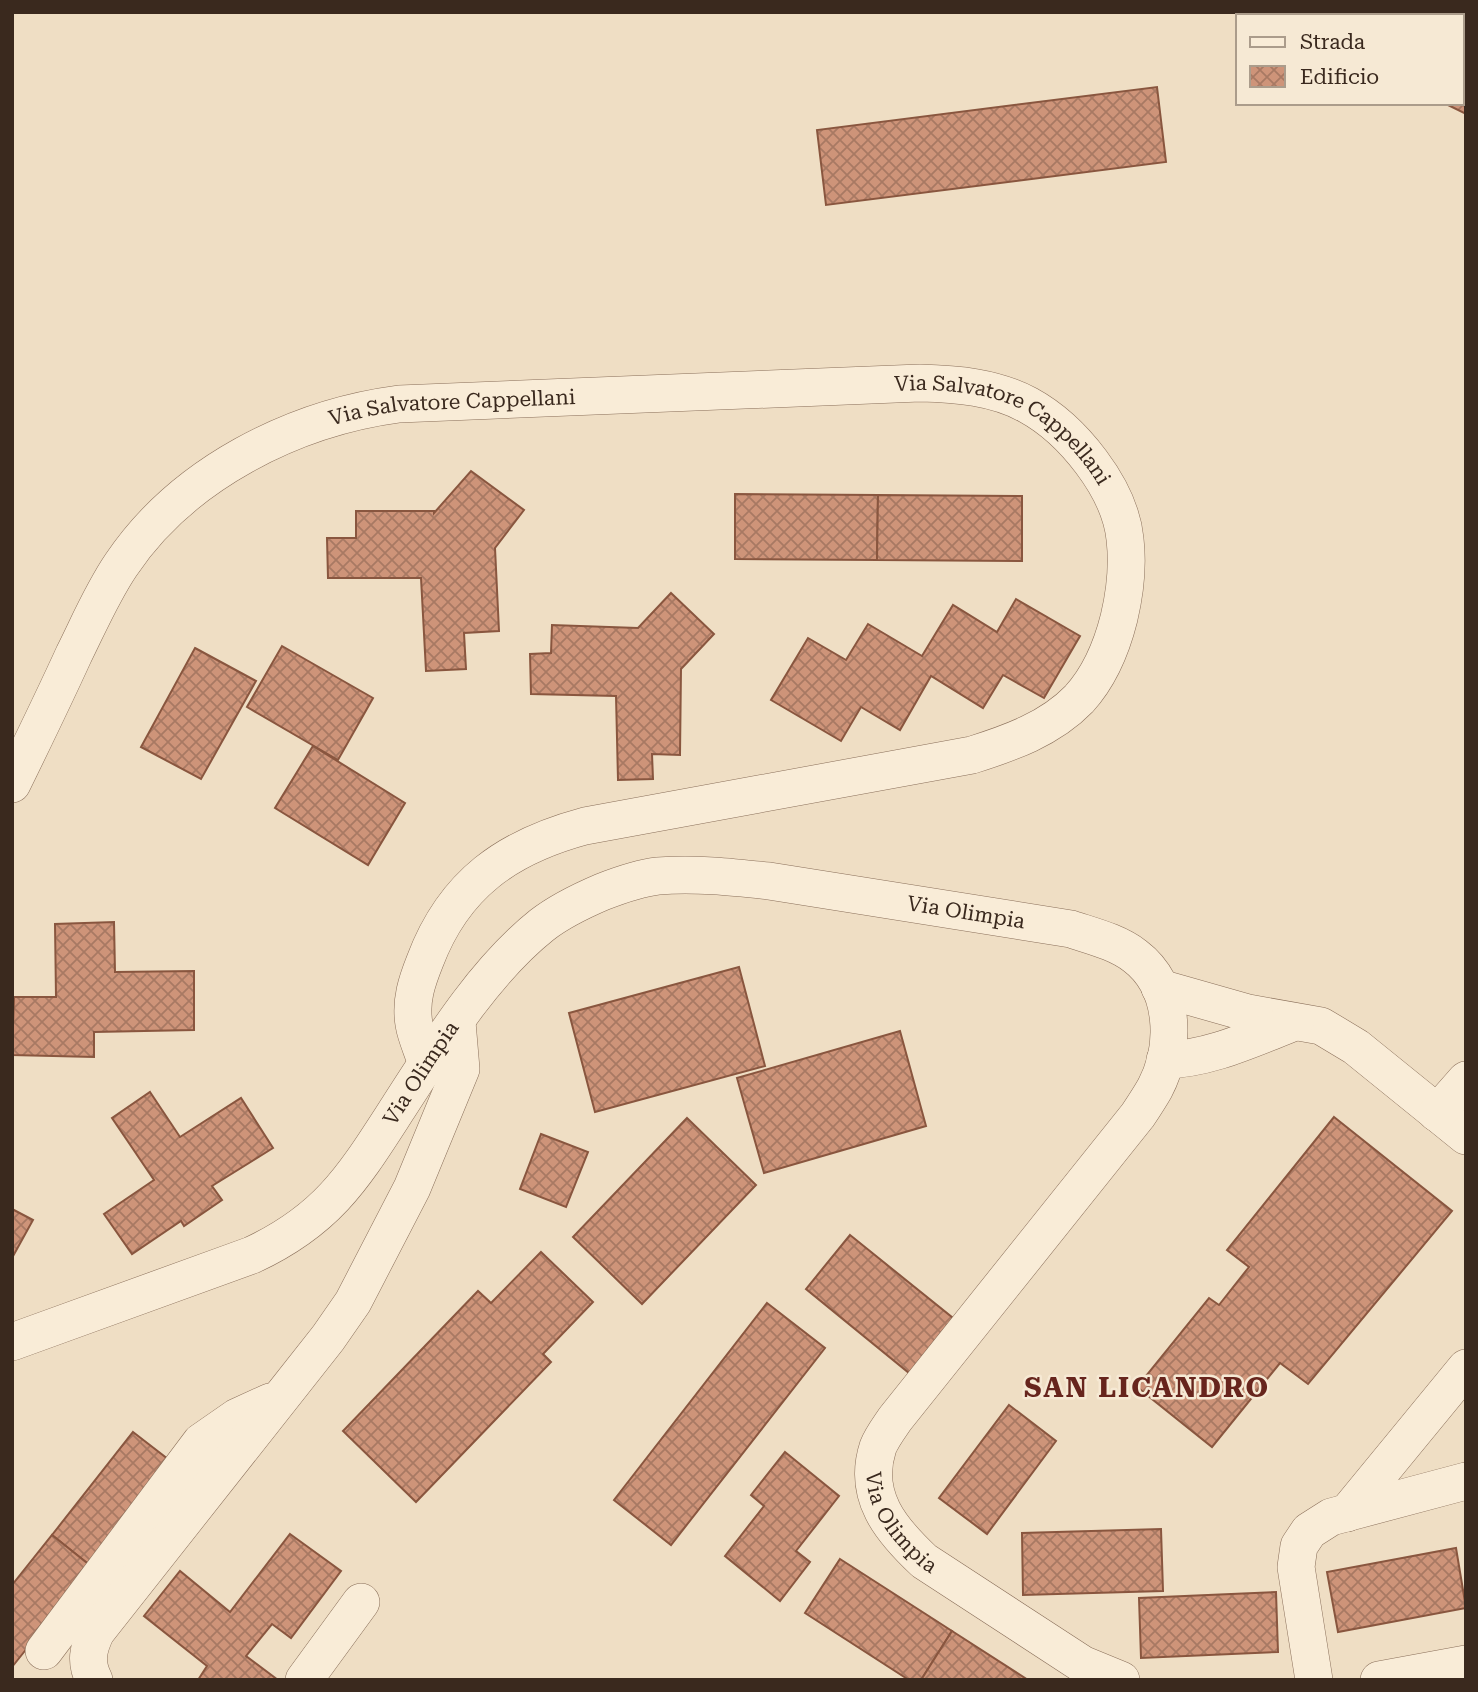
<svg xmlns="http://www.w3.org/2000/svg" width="1478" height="1692" viewBox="0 0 1478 1692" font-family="'Roboto Serif',serif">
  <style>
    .building { fill: url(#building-cross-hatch); stroke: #89563f; stroke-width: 2 }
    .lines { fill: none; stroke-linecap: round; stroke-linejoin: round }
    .minor-casing { stroke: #8a6f5a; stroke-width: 38 }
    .minor { stroke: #f9ecd7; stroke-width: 37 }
    .labels { text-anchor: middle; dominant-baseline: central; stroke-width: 5; stroke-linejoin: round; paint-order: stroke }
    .street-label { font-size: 21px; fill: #3a291e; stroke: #f6e9d4 }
    .district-label { font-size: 28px; font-weight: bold; letter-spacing: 2px; fill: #67251d; stroke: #f6e9d4 }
  </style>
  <defs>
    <pattern id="building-cross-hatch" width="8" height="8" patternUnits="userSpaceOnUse" patternTransform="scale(1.75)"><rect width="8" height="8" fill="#ce9479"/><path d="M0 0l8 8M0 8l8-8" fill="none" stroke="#a87963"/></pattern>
  </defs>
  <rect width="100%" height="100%" fill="#efdec4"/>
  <!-- building -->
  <g class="building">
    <polygon points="1329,12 1424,12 1431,16 1328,16"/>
    <polygon points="1462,31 1466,33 1466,114 1444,103 1462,103"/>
    <polygon points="1157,87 1166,162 826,205 817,130"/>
    <polygon points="471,471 524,510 495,548 499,631 464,633 466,669 426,671 421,578 328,578 327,538 356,538 356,511 434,511 434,513"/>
    <polygon points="735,494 878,495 877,560 735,559"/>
    <polygon points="878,495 1022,496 1022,561 877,560"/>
    <polygon points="671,593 714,634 681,669 680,755 652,754 653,779 618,780 616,696 531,694 530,654 551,653 552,625 638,628"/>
    <polygon points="1016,599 1080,636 1044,698 1003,675 983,708 931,676 900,730 861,707 841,741 771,700 808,638 846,660 868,624 922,656 953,605 997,632"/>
    <polygon points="282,646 373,698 338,760 247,707"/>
    <polygon points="195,648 256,681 201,779 141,747"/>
    <polygon points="313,746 405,803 368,865 275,808"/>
    <polygon points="114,922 115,972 194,971 194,1030 94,1032 94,1057 12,1055 14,997 56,997 55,924"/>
    <polygon points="739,967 765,1066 595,1112 569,1013"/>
    <polygon points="900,1031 926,1126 764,1173 737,1078"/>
    <polygon points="150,1092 180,1137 241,1098 273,1148 212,1186 222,1200 184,1226 181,1221 132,1254 104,1214 154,1180 112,1118"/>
    <polygon points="1334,1117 1452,1211 1308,1384 1280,1363 1212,1447 1137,1387 1209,1298 1219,1305 1249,1267 1227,1250"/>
    <polygon points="687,1118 756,1185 642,1304 573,1237"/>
    <polygon points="541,1134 588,1152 566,1207 520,1189"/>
    <polygon points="12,1209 33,1220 12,1258"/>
    <polygon points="850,1235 953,1318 909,1373 806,1289"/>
    <polygon points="541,1252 593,1302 543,1354 551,1362 416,1502 343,1431 478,1291 491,1303"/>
    <polygon points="767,1303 825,1348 671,1545 614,1500"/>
    <polygon points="1009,1405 1056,1441 987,1534 939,1498"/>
    <polygon points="133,1432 173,1463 92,1567 52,1535"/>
    <polygon points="785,1452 839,1496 796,1551 810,1562 780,1601 725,1556 764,1506 751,1495"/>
    <polygon points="1161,1529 1163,1591 1023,1595 1022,1533"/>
    <polygon points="290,1534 341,1571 291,1638 272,1624 246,1656 278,1680 198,1680 207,1666 144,1616 180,1571 230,1612"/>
    <polygon points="52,1535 92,1567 12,1667 12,1585"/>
    <polygon points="1456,1548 1466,1608 1338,1632 1327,1572"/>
    <polygon points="840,1559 952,1631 921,1680 909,1680 805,1613"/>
    <polygon points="1276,1592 1278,1652 1141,1658 1139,1598"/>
    <polygon points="952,1631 1028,1680 921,1680"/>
  </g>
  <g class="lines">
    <defs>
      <g id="minor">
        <path id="s1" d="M12 784C33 741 54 698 74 654 89 624 102 593 121 565 182 474 293 418 399 404L920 383C957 384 995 387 1028 405 1072 429 1120 488 1125 539 1128 565 1125 593 1119 618 1112 646 1099 677 1079 699 1050 729 1010 743 972 755L585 826C507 847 454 884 425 961 417 981 410 1001 414 1024 416 1037 423 1051 427 1065"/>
        <polyline points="1160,988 1248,1013 1321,1026 1356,1047 1466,1136"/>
        <path d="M1165 1060C1210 1059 1253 1038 1295 1022"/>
        <polyline points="1437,1113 1466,1080"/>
        <path id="s2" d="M12 1342 252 1255C329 1219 354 1176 398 1108 438 1046 484 971 542 925 560 911 581 901 602 892 620 885 639 878 658 876 695 873 732 877 769 881L1071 929C1092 936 1117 942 1135 956 1175 986 1177 1046 1155 1088 1150 1097 1144 1106 1138 1115L895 1419C889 1428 882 1437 878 1447 862 1496 891 1530 924 1561L1082 1664 1121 1680"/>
        <polyline points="1347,1513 1466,1368"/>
        <polyline points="44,1651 201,1442 237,1417 270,1402"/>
        <path d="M94 1680C85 1662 88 1649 96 1632L328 1338 353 1302 412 1188 461 1069 457 1022"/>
        <polyline points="304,1680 361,1602"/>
        <polyline points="1314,1680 1296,1567 1299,1546 1309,1531 1331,1517 1466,1481"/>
        <polyline points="1379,1680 1466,1664"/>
      </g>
    </defs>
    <!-- minor casing -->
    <use href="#minor" class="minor-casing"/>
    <!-- minor -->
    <use href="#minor" class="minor"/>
  </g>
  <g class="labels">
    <!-- street labels -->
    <g class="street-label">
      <text stroke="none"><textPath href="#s1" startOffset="628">Via Salvatore Cappellani</textPath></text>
      <text stroke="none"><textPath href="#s1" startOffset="1195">Via Salvatore Cappellani</textPath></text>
      <text stroke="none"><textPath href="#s2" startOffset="1138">Via Olimpia</textPath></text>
      <text stroke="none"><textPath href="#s2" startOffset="508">Via Olimpia</textPath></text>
      <text stroke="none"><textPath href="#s2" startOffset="1997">Via Olimpia</textPath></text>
    </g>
    <!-- district labels -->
    <g class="district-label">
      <text x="1147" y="1387">SAN LICANDRO</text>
    </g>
  </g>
  <!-- border -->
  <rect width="1478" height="1692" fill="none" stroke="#3a291e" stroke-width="28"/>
  <!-- legend -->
  <rect x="1236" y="14" width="228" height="91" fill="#f6e9d4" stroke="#ab9c8b" stroke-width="2"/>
  <rect x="1250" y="37" width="35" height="10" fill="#f9ecd7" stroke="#ab9c8b" stroke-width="2"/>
  <text x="1300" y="49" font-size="21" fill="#3a291e">Strada</text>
  <rect x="1250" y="66" width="35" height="21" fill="url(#building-cross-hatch)" stroke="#ab9c8b" stroke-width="2"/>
  <text x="1300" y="84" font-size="21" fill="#3a291e">Edificio</text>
</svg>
